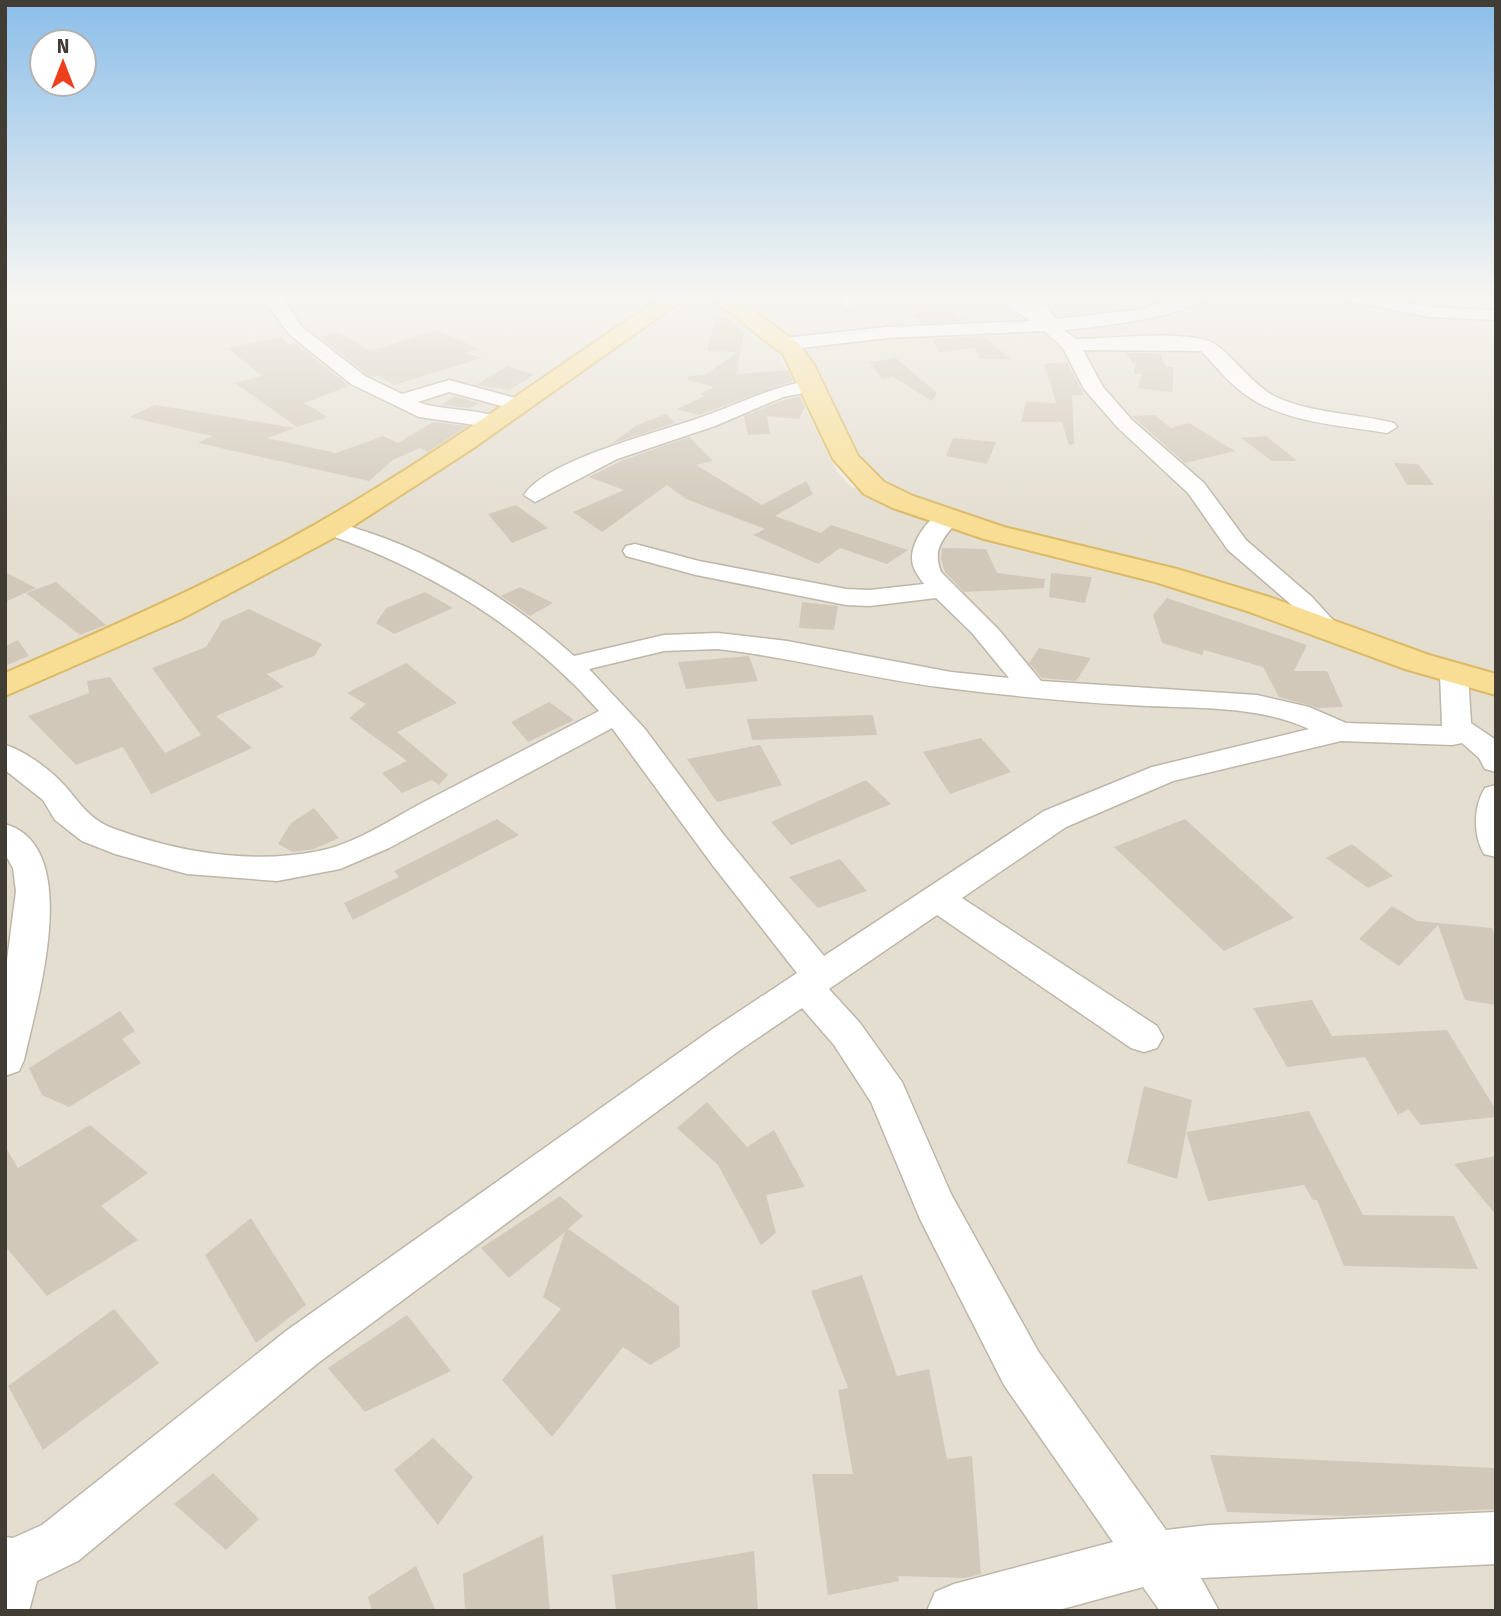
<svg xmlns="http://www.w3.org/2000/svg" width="1501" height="1616" viewBox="0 0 1501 1616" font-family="'Fira Sans',sans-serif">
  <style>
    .residential { fill: #e4ded1 }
    .building { fill: #d1c8b9 }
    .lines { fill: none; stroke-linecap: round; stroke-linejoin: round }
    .minor-casing { stroke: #beb7a9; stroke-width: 3 }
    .major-casing { stroke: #dbba66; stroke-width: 4 }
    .minor { fill: #fff; fill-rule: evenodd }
    .major { fill: #f8dd94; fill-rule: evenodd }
  </style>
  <rect width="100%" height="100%" fill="#f0ece3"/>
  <!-- residential -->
  <g class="residential">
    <polygon points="5,294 672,294 312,530 248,565 5,678"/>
    <polygon points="732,294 1496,294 1496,674 1444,661 1209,578 1004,526 896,490 875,478 863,464 829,394 791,337"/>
    <polygon points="686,298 717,303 768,342 783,362 836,470 850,486 958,532 1184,591 1428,675 1496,693 1496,1611 5,1611 5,696 235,592 327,542 526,411"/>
  </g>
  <!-- building -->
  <g class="building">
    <polygon points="949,309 964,321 921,323 912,314"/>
    <polygon points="728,318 744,333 736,374 788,370 793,381 699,415 677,409 705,396 700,394 714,387 688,380 688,376 705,375 737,352 707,351 715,319"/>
    <polygon points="437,330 479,349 466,353 482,358 394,385 378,375 373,377 366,374 320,337 339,332 371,351"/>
    <polygon points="983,336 1011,359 980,359 975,348 939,352 932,339"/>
    <polygon points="281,337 290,345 296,343 349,386 304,403 328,417 297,427 235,383 262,376 228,348"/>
    <polygon points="1125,353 1160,353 1166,367 1173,367 1173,392 1138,388 1142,374 1134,374 1135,365"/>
    <polygon points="896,358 937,393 932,401 893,377 882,379 870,362"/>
    <polygon points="1067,362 1084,395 1072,395 1074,444 1069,445 1062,422 1021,422 1026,402 1056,403 1044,364"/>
    <polygon points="508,366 534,375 509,390 476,385"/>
    <polygon points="455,396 479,403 470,408 441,405"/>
    <polygon points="800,396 805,407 799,419 767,416 770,434 748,435 744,416 784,400"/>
    <polygon points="155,405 295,428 267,438 336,453 383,436 398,443 433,422 467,426 428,452 420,448 393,460 369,481 198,443 212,436 129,417"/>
    <polygon points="666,414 675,423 611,444 637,425"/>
    <polygon points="1155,415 1171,428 1189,423 1235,451 1185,463 1132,416"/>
    <polygon points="1266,436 1297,461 1272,461 1241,438"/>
    <polygon points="689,437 713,461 696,465 762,505 806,481 813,494 775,516 821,533 831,525 908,550 887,564 840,548 818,564 753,535 765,529 686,499 667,485 602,532 573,512 624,490 589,477 621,461"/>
    <polygon points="953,438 996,442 987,464 946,456"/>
    <polygon points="1394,463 1418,464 1434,485 1407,485"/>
    <polygon points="516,505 548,528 512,543 488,514"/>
    <polygon points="942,548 986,549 997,573 1045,579 1044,588 964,592 945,572 941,560"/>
    <polygon points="5,572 36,588 5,602"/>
    <polygon points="1051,573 1092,577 1085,603 1049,597"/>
    <polygon points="56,582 106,625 80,635 26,593"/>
    <polygon points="520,587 553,603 530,616 501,596"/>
    <polygon points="425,592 453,608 394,634 376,623 386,608"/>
    <polygon points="1167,598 1307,645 1294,671 1327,671 1343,707 1319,708 1279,697 1263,667 1204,650 1202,655 1162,643 1153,615"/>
    <polygon points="802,602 838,606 834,630 799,628"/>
    <polygon points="249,609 322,644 314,656 267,674 284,687 216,716 252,748 151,794 123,747 76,765 28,716 89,693 87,681 110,677 165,753 201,735 152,668 206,647 222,621"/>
    <polygon points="18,640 29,656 5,666 5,646"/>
    <polygon points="1039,648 1091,658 1076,681 1042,678 1029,663"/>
    <polygon points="749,656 758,681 686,689 678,662"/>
    <polygon points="406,663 457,703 397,732 448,775 439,785 432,780 402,793 382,773 407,761 349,718 366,704 347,693"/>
    <polygon points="549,702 574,720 528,742 511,722"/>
    <polygon points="873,715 877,735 752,740 747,719"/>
    <polygon points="981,738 1011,772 950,794 923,752"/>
    <polygon points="760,745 782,785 717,802 687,759"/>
    <polygon points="866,780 891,804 791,845 771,822"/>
    <polygon points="314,808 339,838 314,849 293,852 278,844 291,823"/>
    <polygon points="497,819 519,835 353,920 344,903 399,877 394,871"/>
    <polygon points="1185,819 1294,918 1224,951 1114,847"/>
    <polygon points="1352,844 1393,876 1368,888 1326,858"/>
    <polygon points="840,859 867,891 818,908 789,877"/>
    <polygon points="1392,906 1417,921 1492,928 1496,940 1496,1005 1465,1000 1438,925 1399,966 1359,939"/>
    <polygon points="1312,1000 1332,1036 1447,1030 1496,1110 1496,1117 1421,1125 1408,1109 1398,1115 1365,1057 1287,1067 1253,1008"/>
    <polygon points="120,1011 135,1031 122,1039 141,1063 69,1107 42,1095 29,1068"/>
    <polygon points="1144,1086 1192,1100 1177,1179 1127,1163"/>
    <polygon points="707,1102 747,1147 774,1130 805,1187 766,1195 776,1233 761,1245 718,1165 677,1128"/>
    <polygon points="1309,1111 1363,1215 1454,1216 1478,1269 1344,1266 1317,1200 1313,1200 1304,1185 1208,1201 1186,1132"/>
    <polygon points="90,1125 148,1173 101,1206 138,1240 47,1296 5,1246 5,1146 18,1168"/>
    <polygon points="1496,1156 1496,1215 1454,1164"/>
    <polygon points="560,1196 583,1216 568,1229 679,1306 680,1347 650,1365 623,1347 552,1437 502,1380 561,1309 543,1297 565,1232 509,1278 481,1248"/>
    <polygon points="251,1218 306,1305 256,1343 205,1255"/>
    <polygon points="862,1275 897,1376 929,1369 947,1459 972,1456 981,1574 965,1578 898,1576 899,1581 828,1595 812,1474 853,1474 838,1390 848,1388 811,1291"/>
    <polygon points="114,1309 159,1363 43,1450 8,1386"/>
    <polygon points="407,1315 451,1371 365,1412 328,1368"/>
    <polygon points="433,1438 473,1477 438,1525 394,1470"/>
    <polygon points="1210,1455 1496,1468 1496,1509 1345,1516 1227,1512"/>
    <polygon points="213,1473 259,1519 226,1550 174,1504"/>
    <polygon points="543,1535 550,1611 465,1611 463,1574"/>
    <polygon points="754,1551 758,1611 616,1611 612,1575"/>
    <polygon points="416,1566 436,1611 372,1611 368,1597"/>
  </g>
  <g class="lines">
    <defs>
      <g id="minor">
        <path d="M260 294H280L301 326 365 376 402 394 449 380 527 401 530 405 520 411 449 392 418 402C438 411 496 409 506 422L496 428 419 417 351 384 289 334Z"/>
        <polygon points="840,294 858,294 859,304 850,309 844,308"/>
        <path d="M989 294H1011L1028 304 1020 294H1038L1056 319 1143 309 1187 294H1212C1191 317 1096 327 1064 330L1076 339C1114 339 1173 330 1209 341 1226 347 1251 384 1274 396 1312 414 1355 413 1394 423L1397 427 1387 433C1339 425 1283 423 1243 393 1227 381 1215 365 1201 351L1083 350 1103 387 1132 420 1204 483 1246 540 1312 597 1341 629 1337 635H1319L1294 607 1228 550 1188 493 1118 428 1084 389 1063 348 1044 331 887 338 784 350 775 344 784 338 887 327 1031 321Z"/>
        <polygon points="1331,294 1366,294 1429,307 1496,310 1496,320 1429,317 1340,299"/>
        <path d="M811 380 821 386 818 390 783 397 715 426 617 459 535 502 524 495C548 459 657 433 699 418 740 404 768 388 811 380Z"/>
        <path d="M948 510 956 512 960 517C946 537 931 546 941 572L999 630 1041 681 1257 695 1309 707 1346 723 1442 726 1440 673 1444 667H1464L1468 673 1471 723 1496 740V772L1485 769 1479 758 1462 743 1452 745 1341 741 1173 781 1066 827 962 898 1157 1026 1163 1037 1157 1048 1144 1052 1131 1048 937 915 829 989 860 1023 902 1082 951 1194 1038 1351 1166 1530 1209 1525 1496 1512V1564L1201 1578 1219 1611H1160L1143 1587 1055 1611H927L935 1592 954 1584 1113 1542 1004 1385 920 1219 871 1102 834 1045 802 1008 740 1050 318 1363 78 1561 37 1581 29 1611H5V1537L13 1538 42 1525 286 1331 714 1028 797 973 714 867 612 728 389 848 340 869 277 881 187 874 115 854 82 841 55 820 43 800 5 770V745C24 750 52 771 65 786 80 803 89 819 112 828 176 852 251 865 319 851 354 844 389 821 420 804 480 773 539 742 599 711 526 628 427 568 323 533L319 528 323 523C337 519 350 527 364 531 441 556 513 602 574 656L664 635 718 633 787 641 951 672 1009 678 972 633 936 598 870 606 846 605 696 575 626 556 623 551 626 546 635 544 699 561 846 589 870 590 924 584C918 576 912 568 912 558 912 540 930 514 948 510ZM718 649C798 658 875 680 955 689 1013 696 1072 702 1130 705 1189 709 1255 704 1309 729L1152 767 1044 811 824 956 723 834 645 729 589 669 664 651Z"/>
        <path d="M1496 785V857L1484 854C1473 835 1473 807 1485 788Z"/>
        <path d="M5 824C85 847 36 1004 24 1060L19 1071 5 1076V976L16 891 13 868 5 854Z"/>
      </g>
      <g id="major">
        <path d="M667 294H691L472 449 339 535 181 619 5 696V673C111 627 216 581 316 524 437 455 550 371 667 294Z"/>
        <polygon points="706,294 730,294 799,344 814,365 858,456 884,482 913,496 1004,527 1177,569 1269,597 1429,655 1496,674 1496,695 1405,669 1247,611 1155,582 984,539 893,508 864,494 833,459 783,354"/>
      </g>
    </defs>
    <!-- minor casing -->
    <use href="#minor" class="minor-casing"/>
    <!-- major casing -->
    <use href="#major" class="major-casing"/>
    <!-- minor -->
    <use href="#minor" class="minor"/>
    <!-- major -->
    <use href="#major" class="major"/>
  </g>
  <!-- sky -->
  <linearGradient id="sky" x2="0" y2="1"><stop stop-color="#8bbee9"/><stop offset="0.57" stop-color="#f8f6f2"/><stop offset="1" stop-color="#f8f6f2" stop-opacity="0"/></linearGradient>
  <rect width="1501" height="520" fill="url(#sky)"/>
  <!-- border -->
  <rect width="1501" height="1616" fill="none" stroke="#413c34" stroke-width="14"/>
  <!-- north arrow -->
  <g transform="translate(63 63)"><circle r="33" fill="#ffffff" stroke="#b3b1ae" stroke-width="2"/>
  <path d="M0-5L12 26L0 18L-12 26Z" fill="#ed3f1d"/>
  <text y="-10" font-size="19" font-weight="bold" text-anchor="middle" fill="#413c34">N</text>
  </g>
</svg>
